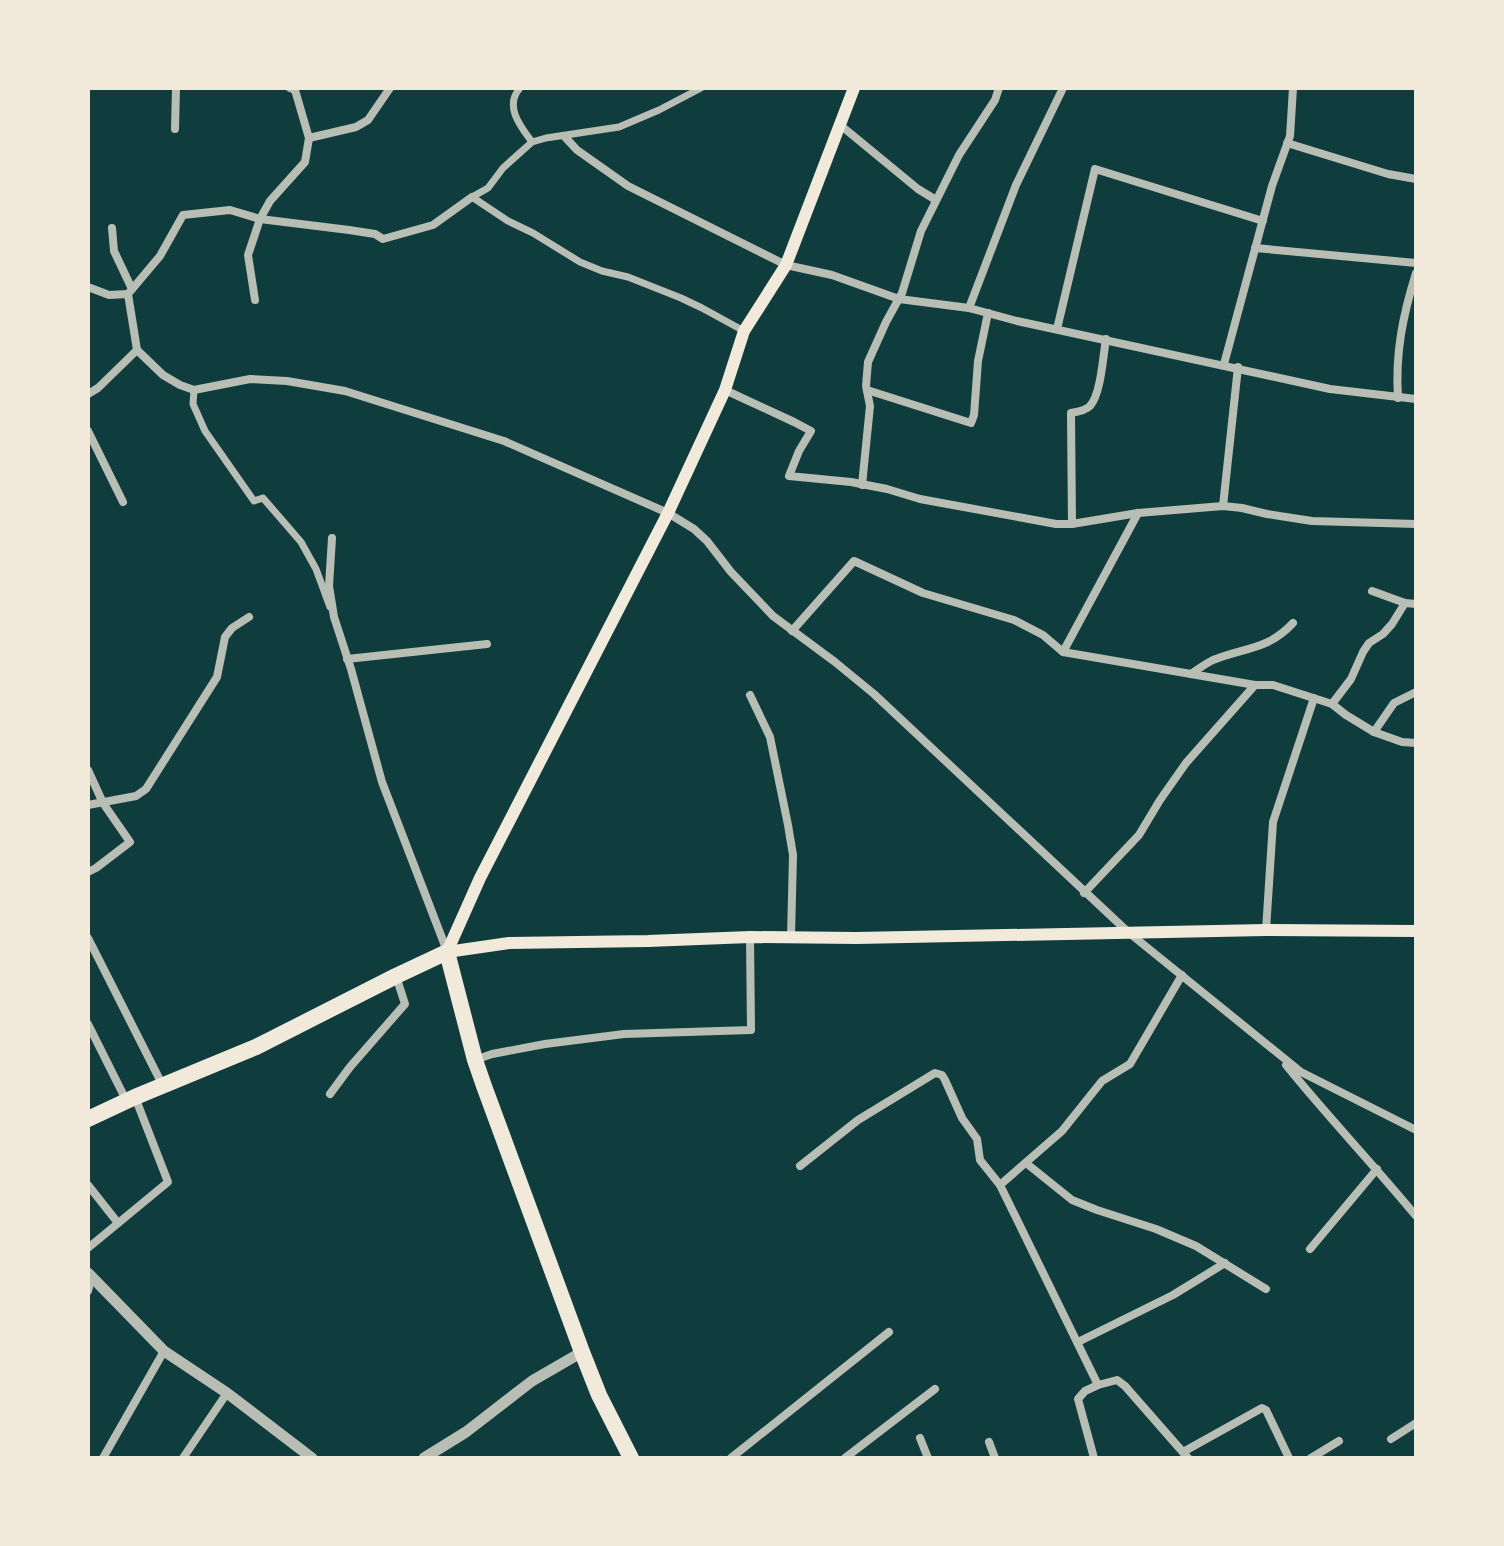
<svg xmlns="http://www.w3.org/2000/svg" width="1504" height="1546" viewBox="0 0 1504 1546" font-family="'Varela Round',sans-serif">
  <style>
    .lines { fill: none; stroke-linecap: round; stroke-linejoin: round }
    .pedestrian { stroke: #b8beb3; stroke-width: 7 }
    .minor { stroke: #b8beb3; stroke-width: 8 }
    .tertiary { stroke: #b8beb3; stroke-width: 11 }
    .secondary { stroke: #f1e9da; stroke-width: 12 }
    .trunk { stroke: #f1e9da; stroke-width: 16 }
  </style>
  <rect width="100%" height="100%" fill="#0f3d3e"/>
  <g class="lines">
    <!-- pedestrian -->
    <g class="pedestrian">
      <path d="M520 88C504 106 520 126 532 142"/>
      <polyline points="701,88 659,110 619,127 546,138 532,142 503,168 488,188 472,197 508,221 533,233 580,262 602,271 628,277 681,298 702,308 744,331"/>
      <polyline points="194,390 193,404 205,431 254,501 263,498 301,542 316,569 330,607"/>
    </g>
    <!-- minor -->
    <g class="minor">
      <polyline points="839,124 918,189 936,200"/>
      <polyline points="175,129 176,88"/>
      <polyline points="564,136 577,150 628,186 786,265 832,275 899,299 969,308 1017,321 1330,389 1416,399"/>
      <polyline points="309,138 356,127 368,120 390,88"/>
      <polyline points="1287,143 1388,174 1416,179"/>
      <polyline points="112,228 114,251 132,289"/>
      <polyline points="1255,248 1416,263"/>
      <polyline points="88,287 109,295 128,294"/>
      <polyline points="255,300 248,255 260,219 270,201 305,162 309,138 295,90 290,88"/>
      <polyline points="969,308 1016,185 1063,88"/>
      <polyline points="1057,329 1095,169 1263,221"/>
      <polyline points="137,350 128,294 160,256 183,215 230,210 260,219 349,230 375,234 383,239 433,225 472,197"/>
      <polyline points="1224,364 1272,186 1290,136 1293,88"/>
      <polyline points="725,390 794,422 811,431 799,451 789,476 851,482 887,489 920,499 1056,524 1072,524 1138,513 1223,506 1242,508 1267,514 1312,521 1416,524"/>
      <polyline points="867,390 971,423 974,415 978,361 988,313"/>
      <polyline points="88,394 98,388 137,350 163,375 180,385 194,390 250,379 287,381 345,391 504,441 668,513 694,529 707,541 731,572 773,616 835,662 874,694 1128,932 1301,1072 1416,1130"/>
      <path d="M1398 398C1395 353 1403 315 1416 273"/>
      <polyline points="88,431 123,502"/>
      <polyline points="862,485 870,406 866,386 868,362 886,322 902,293 921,231 959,155 995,100 999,88"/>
      <polyline points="1223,506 1238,367"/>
      <path d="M1072 524 1071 413C1077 412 1085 411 1090 406 1101 394 1103 356 1106 339"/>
      <polyline points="332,538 329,586 334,617 351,669 382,782 447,951"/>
      <polyline points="1372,591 1405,603 1416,604"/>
      <polyline points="792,631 854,561 923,593 1014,620 1043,635 1063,652 1255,685"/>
      <polyline points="1063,652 1138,513"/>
      <polyline points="347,659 487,644"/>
      <path d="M1191 674C1198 669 1205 664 1213 660 1245 647 1268 650 1293 623"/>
      <polyline points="750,695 770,737 788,825 793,855 791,937"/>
      <polyline points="1332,704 1351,679 1363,652 1369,643 1383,634 1392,624 1405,603"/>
      <polyline points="1374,732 1402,742 1416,743"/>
      <polyline points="88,770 103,803 130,842 96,868 88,872"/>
      <polyline points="88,805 136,796 146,789 217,677 225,637 232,628 249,617"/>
      <polyline points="1084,893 1139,835 1160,800 1186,763 1255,685 1273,685 1332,704 1346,715 1374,732 1394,703 1416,692"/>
      <polyline points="1266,930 1273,822 1314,698"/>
      <polyline points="88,938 163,1086"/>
      <polyline points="88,1024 127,1102"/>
      <polyline points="475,1060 492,1054 545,1044 624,1034 751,1030 750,937"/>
      <path d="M1286 1065C1328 1117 1374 1165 1416 1216"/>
      <polyline points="330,1094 350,1067 405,1004 396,976"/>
      <polyline points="1026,1163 1072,1200 1097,1210 1156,1229 1196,1246 1266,1289"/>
      <polyline points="800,1166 858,1120 935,1073 942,1075 945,1080 962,1118 977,1139 980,1160 1000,1185"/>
      <polyline points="88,1185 118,1223"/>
      <polyline points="88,1248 168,1182 135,1097"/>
      <polyline points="1310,1249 1377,1169"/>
      <polyline points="88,1291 92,1277"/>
      <polyline points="1078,1342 1173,1295 1225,1263"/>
      <polyline points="1098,1385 1117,1380 1125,1386 1188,1458"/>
      <polyline points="920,1438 928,1458"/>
      <polyline points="1391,1439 1416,1423"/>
      <polyline points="989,1442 995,1458"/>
      <polyline points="1183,1452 1262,1408 1266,1410 1289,1458"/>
      <polyline points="103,1458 164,1351"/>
      <polyline points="183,1458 227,1393"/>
      <polyline points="731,1458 889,1332"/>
      <polyline points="845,1458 935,1389"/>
      <polyline points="1094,1458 1078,1399 1085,1391 1098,1385 1000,1185 1062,1131 1102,1081 1130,1064 1182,975"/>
      <polyline points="1311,1458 1339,1441"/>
    </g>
    <!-- tertiary -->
    <g class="tertiary">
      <polyline points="88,1273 164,1351 227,1393 312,1458"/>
      <polyline points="424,1458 466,1432 532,1381 582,1352"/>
    </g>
    <!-- secondary -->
    <g class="secondary">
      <polyline points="447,952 509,943 648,941 750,937 857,938 1266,930 1416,931"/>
      <polyline points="447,952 480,878 668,513 725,390 744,331 786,265 854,88"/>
    </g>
    <!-- trunk -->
    <polyline class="trunk" points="88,1119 135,1097 256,1047 396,976 447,952 475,1060 484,1086 582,1352 599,1395 631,1458"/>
  </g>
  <!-- border -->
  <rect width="1504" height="1546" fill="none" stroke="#f1e9da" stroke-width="180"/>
</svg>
